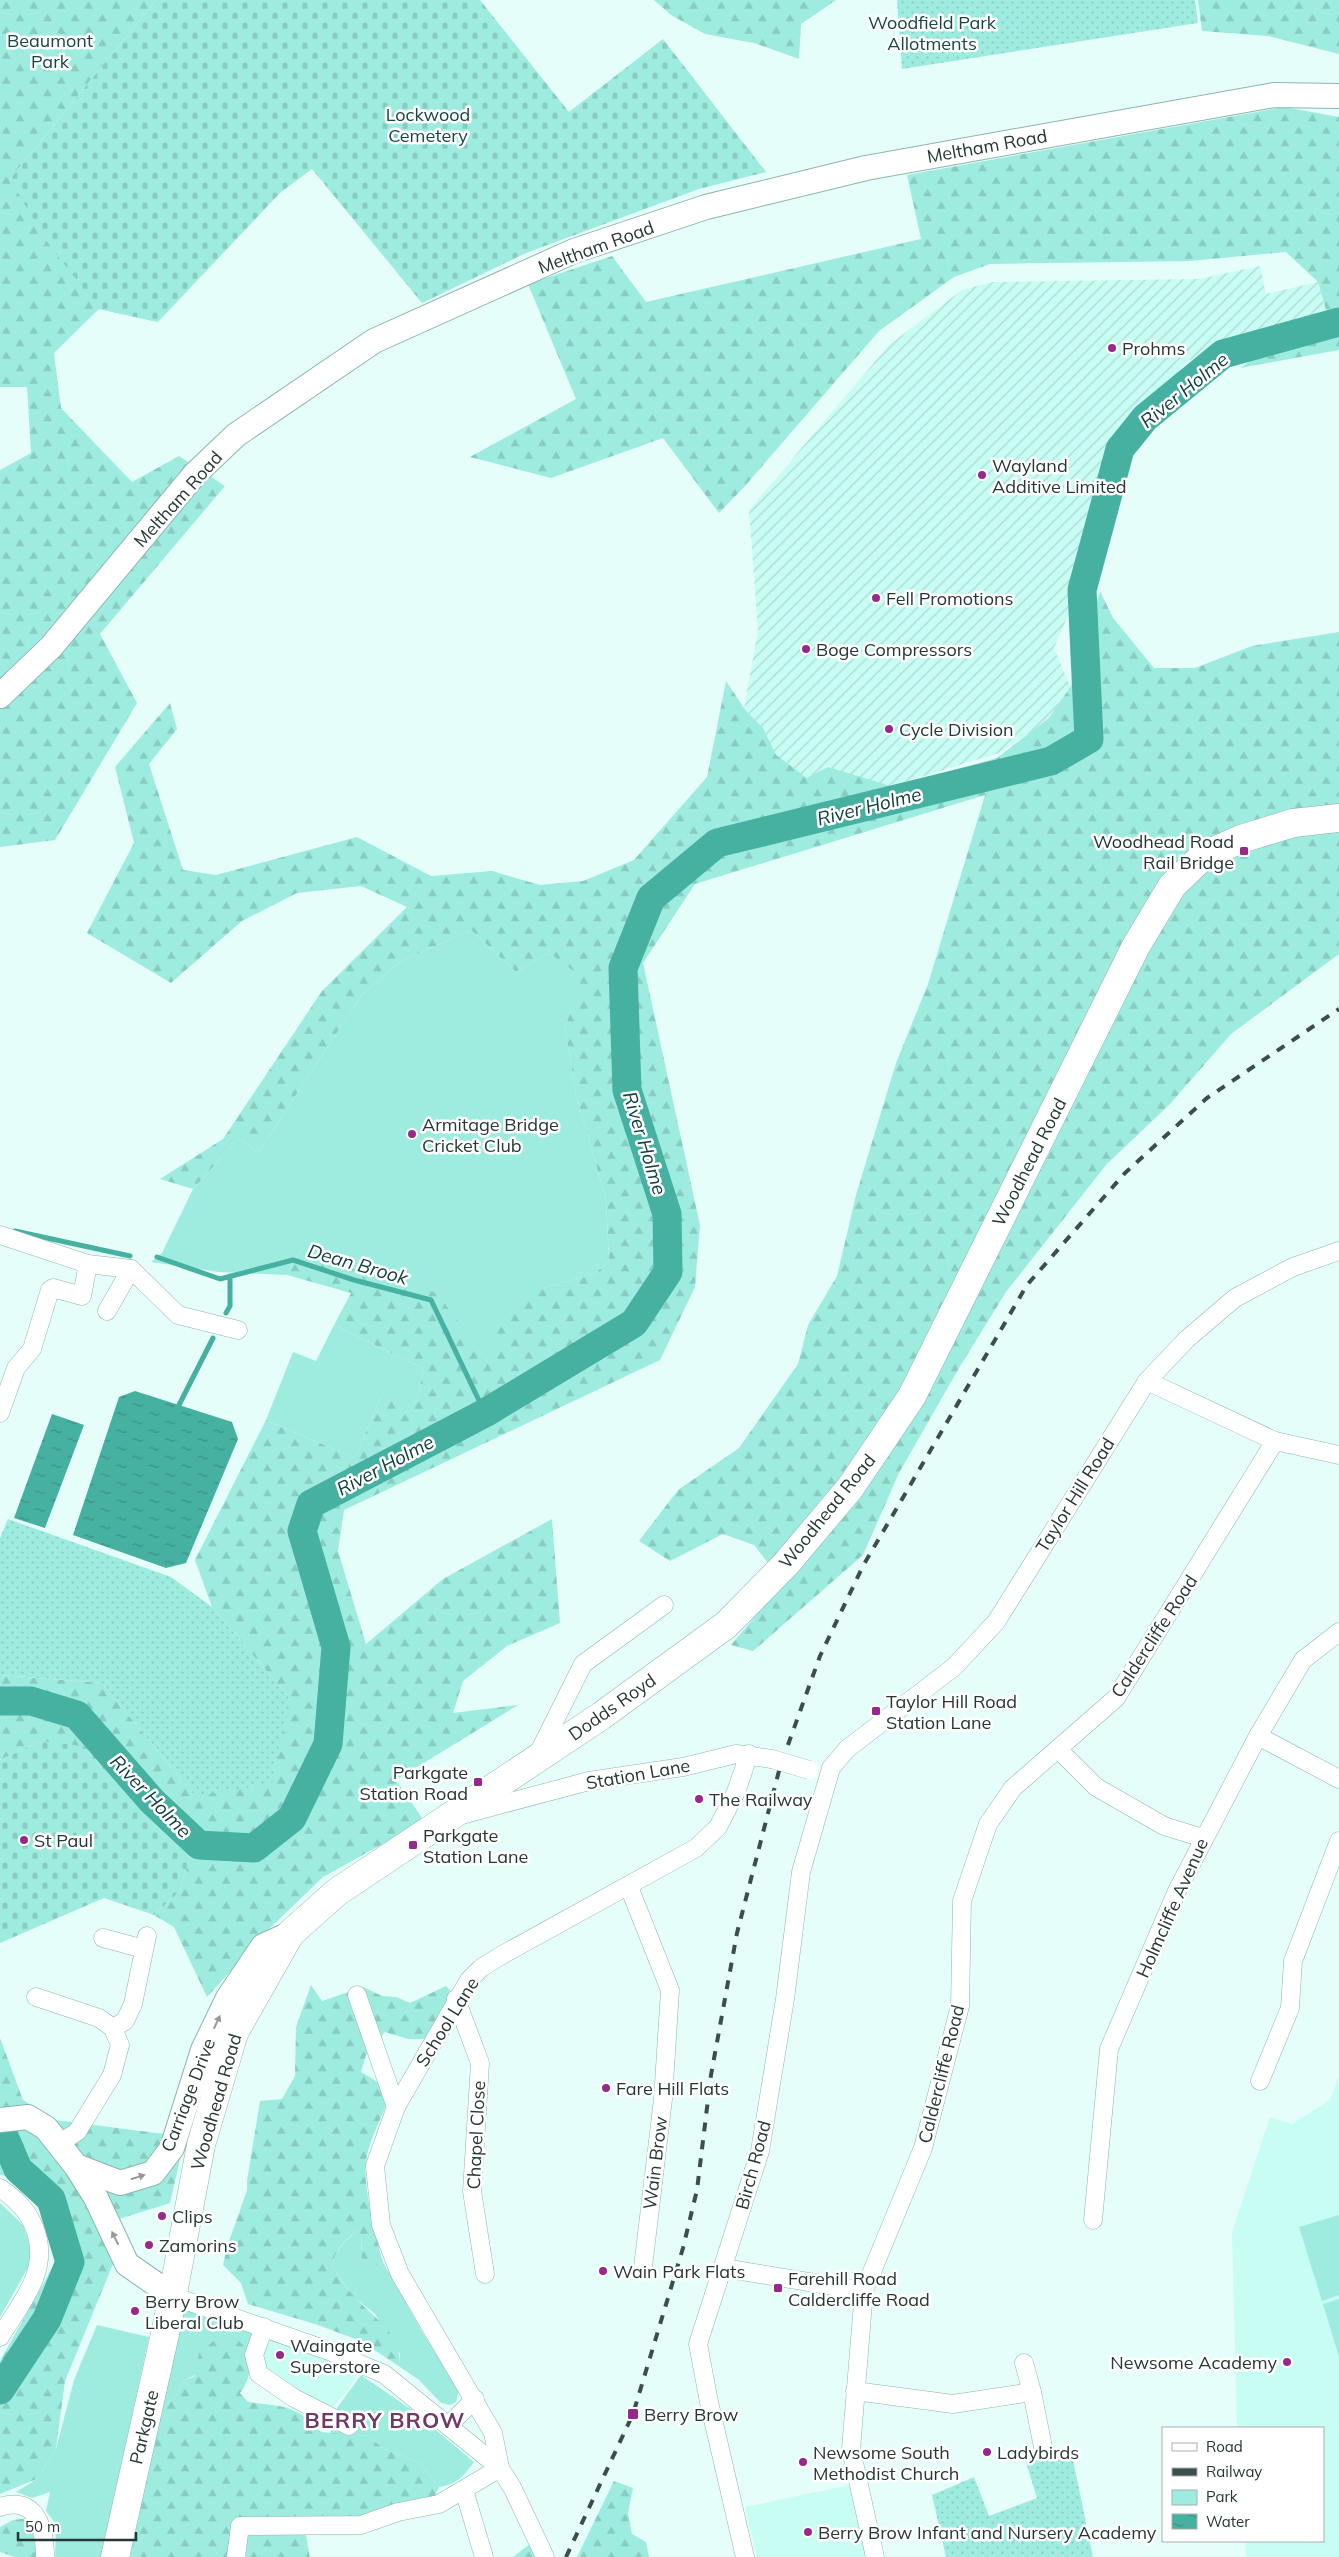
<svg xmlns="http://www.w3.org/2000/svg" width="1339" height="2557" viewBox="0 0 1339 2557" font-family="Mulish,sans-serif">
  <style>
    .built { fill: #c8fdf4 }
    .industrial { fill: url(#industrial-furrows) }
    .green { fill: #9eecdf }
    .forest { fill: url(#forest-firs) }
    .cemetery { fill: url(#cemetery-stones) }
    .garden { fill: url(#garden-dots) }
    .water { fill: url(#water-ripples) }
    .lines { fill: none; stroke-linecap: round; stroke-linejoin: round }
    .stream { stroke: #46b0a1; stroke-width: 5 }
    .river { stroke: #46b0a1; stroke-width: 29 }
    .street-casing { stroke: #8cb5ae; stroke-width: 19 }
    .secondary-casing { stroke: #8cb5ae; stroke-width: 26 }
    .primary-casing { stroke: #8cb5ae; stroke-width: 29 }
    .street { stroke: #fff; stroke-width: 18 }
    .secondary { stroke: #fff; stroke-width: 24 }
    .primary { stroke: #fff; stroke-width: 28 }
    .rail { stroke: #3c4e4b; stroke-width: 4; stroke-dasharray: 9 9; stroke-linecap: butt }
    .street-bridge-casing { stroke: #8cb5ae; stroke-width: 19; stroke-linecap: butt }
    .street-bridge { stroke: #fff; stroke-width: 18 }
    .oneway { fill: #929b9a }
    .poi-dot { fill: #96298a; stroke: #fff; stroke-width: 2 }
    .labels { text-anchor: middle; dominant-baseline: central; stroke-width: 5; stroke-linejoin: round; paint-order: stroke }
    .park-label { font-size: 18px; fill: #184640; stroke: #fff }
    .street-label { font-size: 18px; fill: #263734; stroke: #fff }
    .poi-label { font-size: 18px; fill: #263734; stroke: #fff; text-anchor: start }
    .water-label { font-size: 19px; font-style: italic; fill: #104039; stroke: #fff }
    .district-label { font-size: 22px; font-weight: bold; letter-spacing: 1px; fill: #703968; stroke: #fff }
  </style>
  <defs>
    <pattern id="industrial-furrows" width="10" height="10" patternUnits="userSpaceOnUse" patternTransform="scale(1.25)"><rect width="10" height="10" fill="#c8fdf4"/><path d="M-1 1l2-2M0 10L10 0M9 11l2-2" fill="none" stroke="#acd9d2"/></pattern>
    <pattern id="forest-firs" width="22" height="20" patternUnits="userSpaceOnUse" patternTransform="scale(1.25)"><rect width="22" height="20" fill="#9eecdf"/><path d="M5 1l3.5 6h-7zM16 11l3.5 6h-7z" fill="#88cbc0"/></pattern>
    <pattern id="cemetery-stones" width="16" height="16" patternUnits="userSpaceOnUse" patternTransform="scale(1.25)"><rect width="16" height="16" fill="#9eecdf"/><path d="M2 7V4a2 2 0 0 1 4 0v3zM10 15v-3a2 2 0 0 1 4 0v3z" fill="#88cbc0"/></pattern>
    <pattern id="garden-dots" width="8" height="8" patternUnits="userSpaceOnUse" patternTransform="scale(1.25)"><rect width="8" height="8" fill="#9eecdf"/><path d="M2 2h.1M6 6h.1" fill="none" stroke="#88cbc0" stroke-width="1.8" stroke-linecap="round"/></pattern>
    <pattern id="water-ripples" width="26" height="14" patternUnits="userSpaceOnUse" patternTransform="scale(1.25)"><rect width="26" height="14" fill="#46b0a1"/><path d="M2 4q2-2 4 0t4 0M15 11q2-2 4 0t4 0" fill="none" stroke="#3a9084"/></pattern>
  </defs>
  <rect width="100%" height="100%" fill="#e5fef9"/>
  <!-- built -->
  <g class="built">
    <polygon points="1339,2076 1339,2557 1246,2557 1245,2541 1323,2541 1323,2428 1237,2428 1232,2232 1270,2117 1292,2124 1330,2100"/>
    <polygon points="263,2336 358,2372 349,2388 333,2407 295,2394 264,2372 257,2354"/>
    <polygon points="854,2484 870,2557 757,2557 745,2507"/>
  </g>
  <!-- industrial -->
  <polygon class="industrial" points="1260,266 1266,294 1318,282 1326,310 1187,361 1139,416 1108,469 1078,593 1054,648 1077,703 999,753 891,786 726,789 745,703 758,630 749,510 889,345 962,290 993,282 1199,279"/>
  <!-- green -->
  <g class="green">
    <polygon points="471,930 516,972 549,953 583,977 565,1028 576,1094 606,1200 609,1261 594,1274 543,1288 488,1362 468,1336 300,1251 287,1275 219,1272 151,1262 162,1253 193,1189 239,1138 258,1153 361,996 398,963"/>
    <polygon points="334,1325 424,1369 416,1404 382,1394 355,1458 266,1420 293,1352 316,1361"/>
    <polygon points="0,2203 23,2225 34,2257 0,2317"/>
    <polygon points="1339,2215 1339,2295 1322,2301 1299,2227"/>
    <path d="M357 2231 361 2235V2249L372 2269 383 2262 424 2335 459 2389 456 2402 450 2405 441 2403 419 2380 400 2367V2354L375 2314 353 2296 332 2267C335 2250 344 2241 357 2231Z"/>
    <polygon points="1339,2299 1339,2357 1323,2304"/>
    <path d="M181 2308C206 2318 234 2321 256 2334L249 2351 184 2380 176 2396 161 2409Z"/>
    <polygon points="97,2325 149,2337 101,2557 55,2557 56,2524 46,2511 50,2492 32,2498 16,2492 37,2479 56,2449 74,2380"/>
    <path d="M361 2375 412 2410 474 2462C463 2477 457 2484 439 2487L419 2462 384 2449 368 2436 330 2433 337 2408Z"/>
  </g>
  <!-- forest -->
  <g class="forest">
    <polygon points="0,0 156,0 10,179 158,322 99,309 54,353 61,408 132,482 179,456 225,486 100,634 137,703 55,840 0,847 0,470 31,453 27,387 0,387"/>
    <polygon points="654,0 836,0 801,24 799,59 754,43 705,34 671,15"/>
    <polygon points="1198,0 1339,0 1339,54 1268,36 1202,31"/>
    <polygon points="1284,107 1339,117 1339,350 1240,368 1326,310 1318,282 1286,252 1190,261 990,264 954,277 879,331 745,486 719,513 663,438 551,478 470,457 576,399 528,284 612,256 646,302 921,239 907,175"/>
    <polygon points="1100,591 1113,618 1154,668 1195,668 1252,646 1339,632 1339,954 1231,1034 1170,1104 1106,1165 1006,1292 959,1368 899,1473 863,1555 753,1651 731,1645 763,1607 768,1563 754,1545 723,1534 670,1561 639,1541 678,1490 739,1448 798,1364 808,1325 837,1276 856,1195 896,1063 928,984 985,795 695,884 643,963 700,1225 695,1287 660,1360 344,1510 338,1551 366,1644 443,1579 552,1519 560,1623 507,1646 463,1681 453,1713 518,1705 396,1780 424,1821 323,1877 269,1929 207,1997 174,1927 154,1915 180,1891 191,1851 147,1810 41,1741 0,1760 0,1675 102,1683 195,1796 291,1700 212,1607 195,1560 266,1420 355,1458 382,1394 416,1403 424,1369 334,1325 351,1293 287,1275 300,1251 437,1293 488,1362 498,1317 543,1288 594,1274 609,1261 606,1200 576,1094 565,1028 582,977 549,953 516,972 471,930 398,963 361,996 258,1153 239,1138 193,1189 160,1179 223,1139 322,991 407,907 361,886 297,893 242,921 171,983 87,933 134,843 115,767 170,703 177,729 149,764 183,870 216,875 357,837 431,876 492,871 540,885 583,881 634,860 707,777 726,681 746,711 763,728 776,755 807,778 828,767 894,787 997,758 1049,718 1071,686"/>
    <path d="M311 1985 322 2001 363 1987 382 1996 396 1997 410 2003 446 1986 455 1996 425 2039H408L385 2032 366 2055 361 2072C375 2080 388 2086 387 2103 380 2121 368 2143 366 2162 363 2188 376 2237 383 2262L372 2269 362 2268 361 2235 357 2231C343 2241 335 2250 332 2267 339 2276 345 2287 353 2295 374 2319 401 2331 400 2367L361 2341 318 2325 248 2304 241 2283 223 2265 227 2247 247 2190V2181L260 2101 282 2099 295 2076 296 2027Z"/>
    <polygon points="0,2038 23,2100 55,2120 164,2134 180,2159 170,2203 97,2226 113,2264 65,2381 56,2449 37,2479 0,2494 0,2361 57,2259 44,2214 10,2177 0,2175"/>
    <path d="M221 2335 237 2339 249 2351C250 2368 251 2379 240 2393L248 2402C282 2407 296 2404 321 2432L368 2436 384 2449 419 2462 439 2487 434 2498 364 2517 303 2519 310 2557H130L161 2409 176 2396 184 2380 195 2376 199 2353Z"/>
    <polygon points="614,2481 633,2488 628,2513 632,2534 646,2542 649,2557 577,2557"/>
    <polygon points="29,2518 37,2530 36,2557 15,2557 0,2552 0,2527 13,2520"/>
    <polygon points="530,2544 535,2557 513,2557"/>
  </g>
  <!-- cemetery -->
  <g class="cemetery">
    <polygon points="156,0 480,0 569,112 663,39 766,172 699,189 526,253 422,303 312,169 280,193 158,322 99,309 45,239 10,179"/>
    <polygon points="41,1741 89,1747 147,1810 191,1851 180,1891 154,1915 104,1898 0,1943 0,1760"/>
  </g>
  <!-- garden -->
  <g class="garden">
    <polygon points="897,0 1195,0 1198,23 902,69"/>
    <polygon points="8,1519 171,1577 212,1607 291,1700 272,1784 195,1796 102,1683 0,1675 0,1538"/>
    <polygon points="1071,2450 1093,2557 946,2557 932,2495 974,2477 989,2516 1037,2498 1025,2459"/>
  </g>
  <!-- water -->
  <g class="water">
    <polygon points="135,1391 232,1422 238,1439 186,1563 166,1568 73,1535 119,1397"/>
    <polygon points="52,1414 84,1425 45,1528 14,1518"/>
  </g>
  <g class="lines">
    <!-- stream -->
    <g class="stream">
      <polyline points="15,1231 130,1256"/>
      <polyline points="157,1257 220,1279 293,1260 354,1280 431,1300 485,1413"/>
      <polyline points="226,1313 230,1306 230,1276"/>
      <polyline points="179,1405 213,1338"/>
    </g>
    <!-- river -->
    <g class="river">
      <polyline points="0,1701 31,1701 77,1715 152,1801 199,1845 254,1848 292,1818 328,1744 336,1647 302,1531 311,1504 485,1413 634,1323 668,1272 667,1214 627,1090 623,968 651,898 717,843 1051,761 1089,739 1082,590 1120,449 1145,418 1223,354 1339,322"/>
      <polyline points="0,2127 18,2169 51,2199 70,2262 47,2319 0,2390"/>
    </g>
    <defs>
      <g id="street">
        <polyline points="0,1235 88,1264 131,1269 178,1315 238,1330"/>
        <polyline points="107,1311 131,1269"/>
        <polyline points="1147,1381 1275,1441 1339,1455"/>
        <polyline points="0,1413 16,1368 32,1349 50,1290 53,1288 82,1296 88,1264"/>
        <polyline points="1258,1736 1339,1779"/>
        <polyline points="1058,1749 1096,1787 1164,1826 1203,1838"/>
        <polyline points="537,1756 583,1664 664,1605"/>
        <polyline points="465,1814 589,1781 683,1767 736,1754 772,1759"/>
        <polyline points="629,1887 670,1990 663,2099 643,2267"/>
        <polyline points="103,1938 144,1949"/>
        <polyline points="357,1995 396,2107"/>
        <polyline points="36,1997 99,2018 113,2028 120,2045 112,2075 77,2132 58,2144"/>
        <polyline points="456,1999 480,2063 472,2191 485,2274"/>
        <polyline points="113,2028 125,2021 133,2004 147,1936"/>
        <polyline points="1260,2081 1290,2008 1293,1961 1339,1841"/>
        <path d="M0 2188C17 2200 29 2211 36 2232 49 2272 21 2303 0 2337"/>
        <polyline points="1093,2220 1109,2049 1177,1891 1258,1736 1303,1660 1339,1632"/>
        <polyline points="723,2268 864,2291"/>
        <polyline points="173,2296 329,2351 384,2374 500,2468 513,2489 545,2557"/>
        <polyline points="264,2327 254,2355 259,2374 294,2398 349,2426"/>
        <polyline points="1024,2363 1032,2392"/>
        <polyline points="855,2391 953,2404 1032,2392 1043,2447"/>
        <polyline points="449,2425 475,2399"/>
        <polyline points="500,2468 493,2433 400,2274 381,2225 375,2166 396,2107 469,1980 481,1968 502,1955 696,1848 718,1827 736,1792 749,1754"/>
        <polyline points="464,2490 484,2557"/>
        <path d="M0 2507C36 2495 45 2528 45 2557"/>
        <polyline points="236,2557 240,2526 361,2525 398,2512 439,2504 500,2468"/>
        <polyline points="745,2557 709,2402 698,2344 760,2151 785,1999 801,1872 831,1768 847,1749 954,1667 996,1622 1147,1381 1187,1339 1235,1298 1293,1267 1339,1251"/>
        <polyline points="875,2557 851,2449 864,2291 923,2148 960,2006 962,1901 988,1824 1013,1788 1116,1698 1275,1441"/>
      </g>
      <g id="secondary">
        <polyline points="0,696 51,647 195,474 236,435 374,341 574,251 706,207 866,168 1274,95 1339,96"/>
        <polyline points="0,2120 28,2117 46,2128 76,2166 96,2198 127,2264 173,2296"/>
        <polyline points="76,2166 120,2183 153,2173 172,2148 203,2050 228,1998 263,1946 290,1934"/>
      </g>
      <polyline id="primary" points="115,2557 167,2325 201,2145 234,2033 290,1934 337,1892 601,1716 726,1625 785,1565 850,1488 912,1396 1136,946 1172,886 1203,856 1241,839 1293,823 1339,818"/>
    </defs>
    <!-- street casing -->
    <use href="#street" class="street-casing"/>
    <!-- secondary casing -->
    <use href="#secondary" class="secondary-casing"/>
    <!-- primary casing -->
    <use href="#primary" class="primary-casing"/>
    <!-- street -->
    <use href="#street" class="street"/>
    <!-- secondary -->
    <use href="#secondary" class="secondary"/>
    <!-- primary -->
    <use href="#primary" class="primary"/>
    <!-- rail -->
    <polyline class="rail" points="566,2557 633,2414 683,2248 697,2190 711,2075 737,1933 780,1767 820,1656 863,1566 1027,1285 1125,1173 1207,1098 1339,1009"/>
    <defs>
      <polyline id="street-bridge" points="772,1759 809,1770"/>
    </defs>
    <!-- street-bridge casing -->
    <use href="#street-bridge" class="street-bridge-casing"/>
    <!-- street-bridge -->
    <use href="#street-bridge" class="street-bridge"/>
  </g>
  <!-- one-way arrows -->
  <defs><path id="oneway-solid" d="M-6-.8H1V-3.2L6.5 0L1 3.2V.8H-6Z" transform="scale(1.25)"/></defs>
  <g class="oneway">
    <use href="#oneway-solid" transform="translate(217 2022) rotate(-65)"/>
    <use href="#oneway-solid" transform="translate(138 2177) rotate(-17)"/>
    <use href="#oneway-solid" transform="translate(115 2238) rotate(-116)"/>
  </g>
  <!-- markers -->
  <g class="poi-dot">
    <circle cx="1112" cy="348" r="5"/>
    <circle cx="982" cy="475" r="5"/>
    <circle cx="876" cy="598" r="5"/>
    <circle cx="806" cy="649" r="5"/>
    <circle cx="889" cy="729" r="5"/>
    <rect x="1239" y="846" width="10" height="10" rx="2.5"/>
    <circle cx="412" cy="1134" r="5"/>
    <rect x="871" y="1706" width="10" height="10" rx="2.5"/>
    <rect x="473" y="1777" width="10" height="10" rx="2.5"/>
    <circle cx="699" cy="1799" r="5"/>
    <circle cx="24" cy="1840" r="5"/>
    <rect x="408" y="1840" width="10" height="10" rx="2.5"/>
    <circle cx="606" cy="2088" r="5"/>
    <circle cx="162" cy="2216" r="5"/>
    <circle cx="149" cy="2245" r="5"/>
    <circle cx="603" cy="2271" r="5"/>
    <rect x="773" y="2283" width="10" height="10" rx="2.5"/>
    <circle cx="135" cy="2311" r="5"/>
    <circle cx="280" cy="2355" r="5"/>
    <circle cx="1287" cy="2362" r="5"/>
    <rect x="627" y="2408" width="12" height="12" rx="2.5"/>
    <circle cx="987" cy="2452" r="5"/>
    <circle cx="803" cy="2462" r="5"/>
    <circle cx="808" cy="2532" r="5"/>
  </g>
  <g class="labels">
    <!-- park labels -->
    <g class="park-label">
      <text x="932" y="22">Woodfield Park<tspan x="932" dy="21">Allotments</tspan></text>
      <text x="50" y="40">Beaumont<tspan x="50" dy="21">Park</tspan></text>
      <text x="428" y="114">Lockwood<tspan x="428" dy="21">Cemetery</tspan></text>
    </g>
    <!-- street labels -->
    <g class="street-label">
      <text transform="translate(987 146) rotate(-10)">Meltham Road</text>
      <text transform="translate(596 247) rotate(-20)">Meltham Road</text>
      <text transform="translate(178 499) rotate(-48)">Meltham Road</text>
      <text transform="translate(1029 1162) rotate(-63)">Woodhead Road</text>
      <text transform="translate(1075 1495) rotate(-58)">Taylor Hill Road</text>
      <text transform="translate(827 1511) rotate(-51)">Woodhead Road</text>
      <text transform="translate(1154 1636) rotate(-57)">Caldercliffe Road</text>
      <text transform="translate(612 1707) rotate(-35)">Dodds Royd</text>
      <text transform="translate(638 1774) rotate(-10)">Station Lane</text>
      <text transform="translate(1172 1908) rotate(-66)">Holmcliffe Avenue</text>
      <text transform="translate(447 2022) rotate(-58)">School Lane</text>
      <text transform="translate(941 2074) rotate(-76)">Caldercliffe Road</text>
      <text transform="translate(188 2095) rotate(-69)">Carriage Drive</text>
      <text transform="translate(216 2102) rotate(-74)">Woodhead Road</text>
      <text transform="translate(476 2135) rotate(-87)">Chapel Close</text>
      <text transform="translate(655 2163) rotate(-83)">Wain Brow</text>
      <text transform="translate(753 2165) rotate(-75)">Birch Road</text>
      <text transform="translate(144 2427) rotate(-77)">Parkgate</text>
    </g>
    <!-- poi labels -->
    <g class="poi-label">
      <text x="1122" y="348">Prohms</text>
      <text x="992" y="465">Wayland<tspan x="992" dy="21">Additive Limited</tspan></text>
      <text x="886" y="598">Fell Promotions</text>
      <text x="816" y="649">Boge Compressors</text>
      <text x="899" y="729">Cycle Division</text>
      <text x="1234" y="841" text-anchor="end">Woodhead Road<tspan x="1234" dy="21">Rail Bridge</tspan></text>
      <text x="422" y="1124">Armitage Bridge<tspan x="422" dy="21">Cricket Club</tspan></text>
      <text x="886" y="1701">Taylor Hill Road<tspan x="886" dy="21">Station Lane</tspan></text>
      <text x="468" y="1772" text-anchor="end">Parkgate<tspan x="468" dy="21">Station Road</tspan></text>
      <text x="709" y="1799">The Railway</text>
      <text x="423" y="1835">Parkgate<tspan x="423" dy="21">Station Lane</tspan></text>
      <text x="34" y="1840">St Paul</text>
      <text x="616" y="2088">Fare Hill Flats</text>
      <text x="172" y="2216">Clips</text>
      <text x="159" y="2245">Zamorins</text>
      <text x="613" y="2271">Wain Park Flats</text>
      <text x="788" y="2278">Farehill Road<tspan x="788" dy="21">Caldercliffe Road</tspan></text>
      <text x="145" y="2301">Berry Brow<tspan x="145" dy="21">Liberal Club</tspan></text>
      <text x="290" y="2345">Waingate<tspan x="290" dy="21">Superstore</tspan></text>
      <text x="1277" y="2362" text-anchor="end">Newsome Academy</text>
      <text x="644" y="2414">Berry Brow</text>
      <text x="813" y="2452">Newsome South<tspan x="813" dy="21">Methodist Church</tspan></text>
      <text x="997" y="2452">Ladybirds</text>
      <text x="818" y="2532">Berry Brow Infant and Nursery Academy</text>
    </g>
    <!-- water labels -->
    <g class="water-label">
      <text transform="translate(1184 390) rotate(-39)">River Holme</text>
      <text transform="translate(869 806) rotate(-14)">River Holme</text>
      <text transform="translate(645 1143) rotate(73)">River Holme</text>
      <text transform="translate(358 1264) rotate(16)">Dean Brook</text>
      <text transform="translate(385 1465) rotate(-28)">River Holme</text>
      <text transform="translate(151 1796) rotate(46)">River Holme</text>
    </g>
    <!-- district labels -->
    <g class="district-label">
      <text x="385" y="2420">BERRY BROW</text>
    </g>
  </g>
  <!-- legend -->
  <rect x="1162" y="2427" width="162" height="115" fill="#ffffff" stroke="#a8afae"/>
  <rect x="1172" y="2443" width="25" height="8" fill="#ffffff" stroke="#a8afae"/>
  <text x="1206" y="2452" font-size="15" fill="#263734">Road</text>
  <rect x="1172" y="2468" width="25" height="8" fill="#3c4e4b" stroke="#a8afae"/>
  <text x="1206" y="2477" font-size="15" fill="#263734">Railway</text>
  <rect x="1172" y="2490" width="25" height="15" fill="#9eecdf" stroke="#a8afae"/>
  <text x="1206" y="2502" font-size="15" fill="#263734">Park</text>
  <rect x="1172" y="2514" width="25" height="15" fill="url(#water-ripples)" stroke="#a8afae"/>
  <text x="1206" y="2527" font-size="15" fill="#263734">Water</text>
  <!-- scale -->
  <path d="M18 2532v8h118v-8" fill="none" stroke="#263734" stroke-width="2.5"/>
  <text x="25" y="2532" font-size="15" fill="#263734" stroke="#ffffff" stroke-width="4" paint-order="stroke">50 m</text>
</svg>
